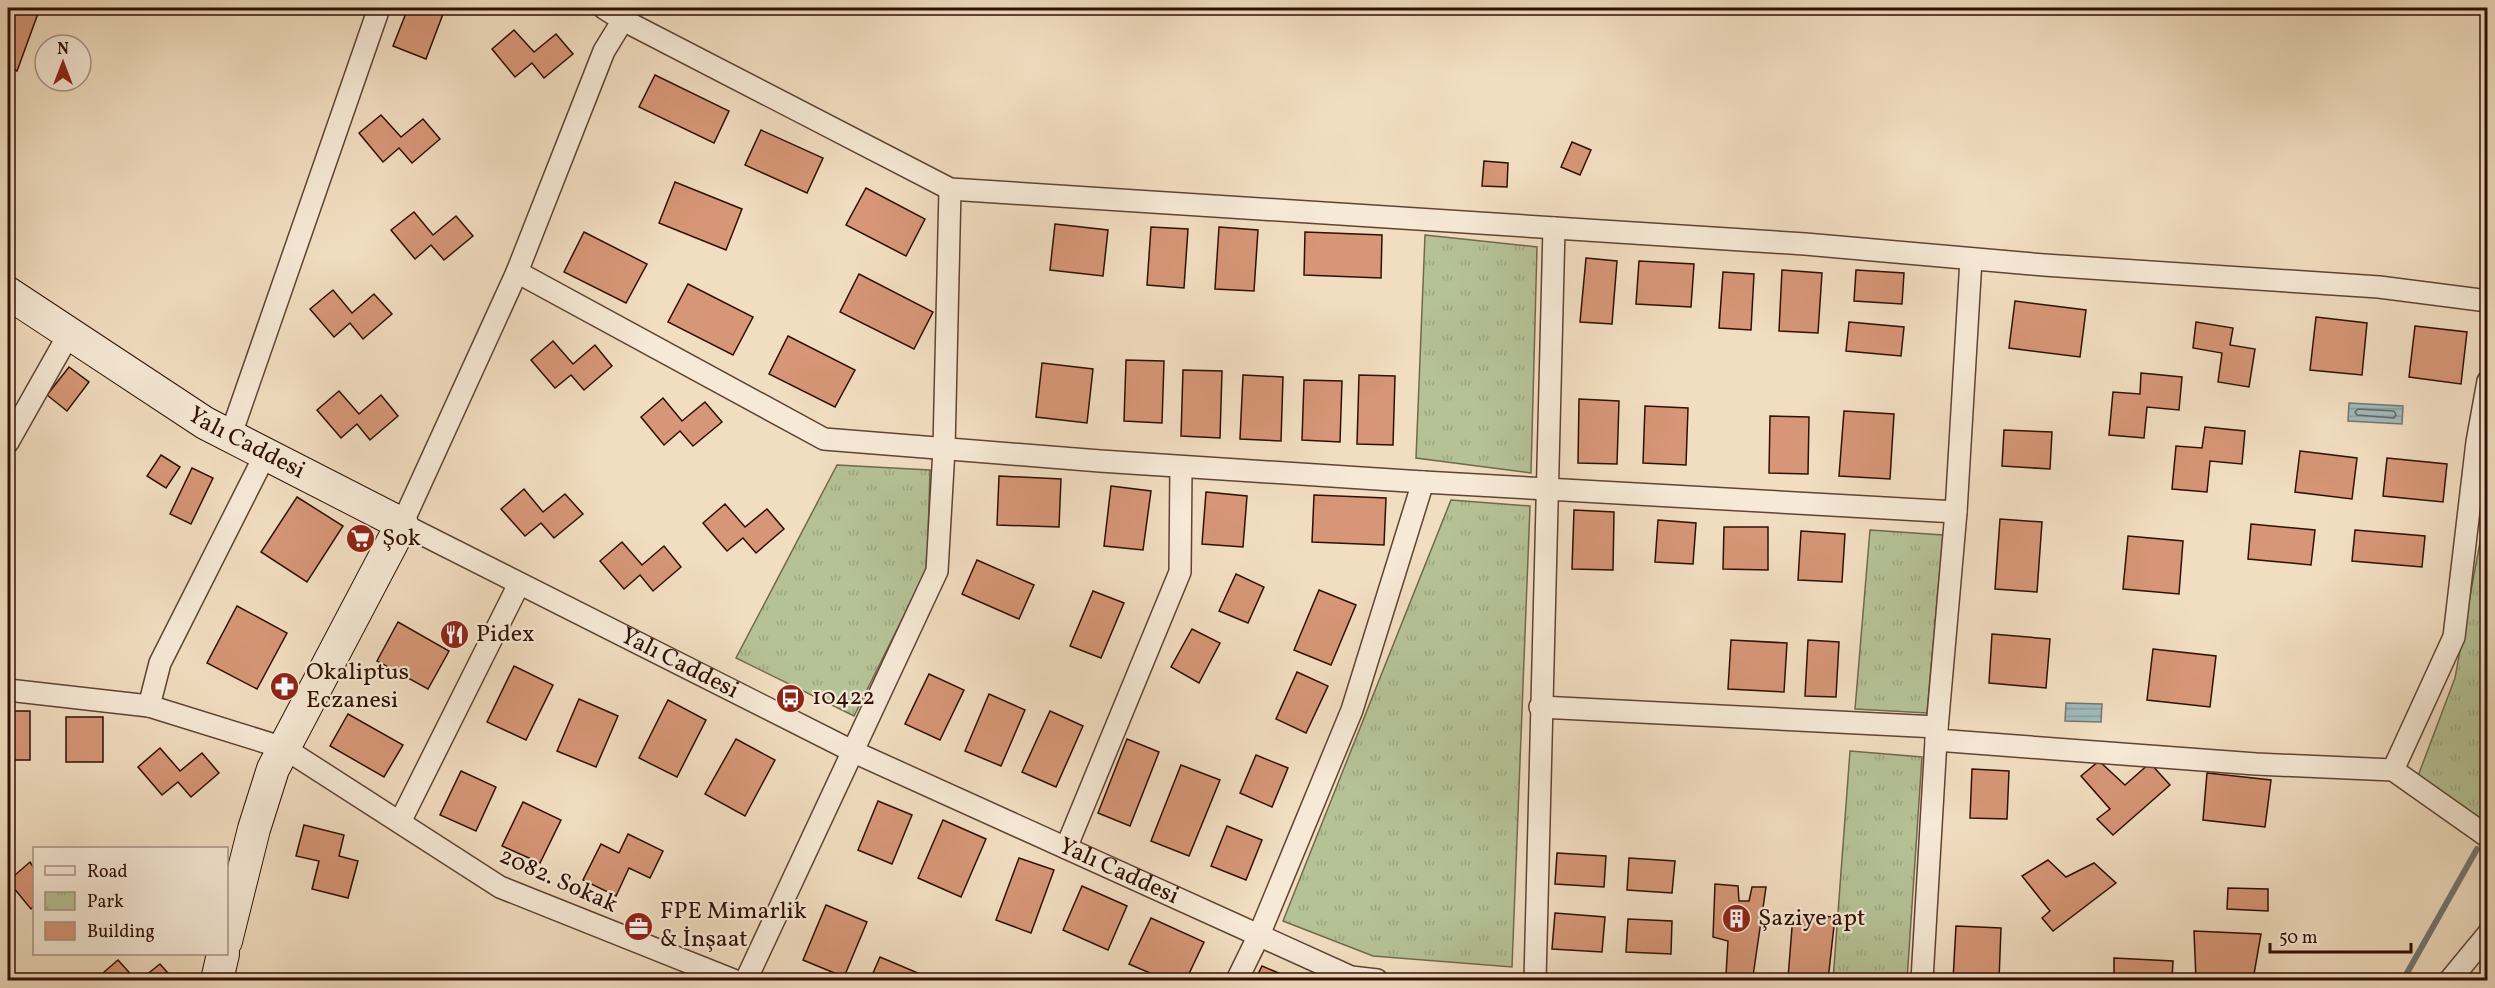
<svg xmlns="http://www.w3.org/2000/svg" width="2495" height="988" viewBox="0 0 2495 988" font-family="Vollkorn,serif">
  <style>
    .park { fill: url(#park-tufts); stroke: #72694d; stroke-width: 1.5 }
    .water { fill: url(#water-rules); stroke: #737672; stroke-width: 1.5 }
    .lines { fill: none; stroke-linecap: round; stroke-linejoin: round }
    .shore { stroke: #686560; stroke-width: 1.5 }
    .stream { stroke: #737672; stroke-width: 6 }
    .building { fill: #d69677; stroke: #301004; stroke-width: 1.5 }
    .street-casing { stroke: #604333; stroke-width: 24 }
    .secondary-casing { stroke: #301004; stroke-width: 34 }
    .street { stroke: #f6e9d6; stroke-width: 21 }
    .secondary { stroke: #f6e9d6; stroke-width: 32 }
    .labels { text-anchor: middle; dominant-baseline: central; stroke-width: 4.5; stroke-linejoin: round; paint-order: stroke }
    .street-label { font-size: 24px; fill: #301004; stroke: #f6e9d6 }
    .poi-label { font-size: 24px; fill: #301004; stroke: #f6e9d6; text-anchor: start }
  </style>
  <defs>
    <pattern id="park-tufts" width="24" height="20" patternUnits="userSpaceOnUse" patternTransform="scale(1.5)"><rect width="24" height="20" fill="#b5c296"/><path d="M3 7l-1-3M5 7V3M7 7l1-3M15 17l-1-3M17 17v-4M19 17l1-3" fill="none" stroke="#9ca680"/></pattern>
    <pattern id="water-rules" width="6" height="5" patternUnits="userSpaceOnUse" patternTransform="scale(1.5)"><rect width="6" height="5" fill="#9fbabc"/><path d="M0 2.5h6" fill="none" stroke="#899fa0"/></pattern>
  </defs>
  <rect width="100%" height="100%" fill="#f1ddc0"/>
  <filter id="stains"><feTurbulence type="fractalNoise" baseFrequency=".00333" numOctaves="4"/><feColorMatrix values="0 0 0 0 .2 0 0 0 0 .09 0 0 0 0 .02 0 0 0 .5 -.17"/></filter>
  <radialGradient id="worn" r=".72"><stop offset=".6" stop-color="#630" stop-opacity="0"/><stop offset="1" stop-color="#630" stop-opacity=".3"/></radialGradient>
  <!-- park -->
  <g class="park">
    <polygon points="1425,235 1537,247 1531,473 1416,458"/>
    <polygon points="837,465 930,470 927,569 854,716 736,658"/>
    <polygon points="1451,500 1530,506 1512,967 1373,956 1283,921"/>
    <polygon points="2487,504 2487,825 2418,776 2455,678"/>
    <polygon points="1870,530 1943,535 1927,713 1855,709"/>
    <polygon points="1850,751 1922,757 1907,980 1833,980"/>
  </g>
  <!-- water -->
  <g class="water">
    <polygon points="2349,403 2403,406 2402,424 2348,421"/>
    <polygon points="2066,703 2102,704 2101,722 2065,721"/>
  </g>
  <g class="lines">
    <!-- shore -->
    <polygon class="shore" points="2358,409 2394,411 2396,415 2394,418 2357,415 2355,412"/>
    <!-- stream -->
    <polyline class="stream" points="2407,973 2477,849"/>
  </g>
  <!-- building -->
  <g class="building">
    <polygon points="8,8 40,8 17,71 8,65"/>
    <polygon points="408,8 426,8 443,14 426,59 393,46"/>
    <polygon points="514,30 534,52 556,34 573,54 544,78 532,63 515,77 492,49"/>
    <polygon points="655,75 729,111 714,143 639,107"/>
    <polygon points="381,115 401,137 423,119 440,139 412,163 399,148 383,162 359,133"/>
    <polygon points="761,130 823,158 807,193 745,165"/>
    <polygon points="1572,142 1591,150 1580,175 1561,167"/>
    <polygon points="1484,161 1508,163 1507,187 1482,186"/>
    <polygon points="675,182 742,209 726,250 659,223"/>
    <polygon points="866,188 925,219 906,256 846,225"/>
    <polygon points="414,212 433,235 456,216 473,236 444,260 431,245 415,259 391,230"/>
    <polygon points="1055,224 1108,230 1103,276 1050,270"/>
    <polygon points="1151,227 1188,229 1184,288 1147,285"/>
    <polygon points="1219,227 1258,230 1254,291 1215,289"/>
    <polygon points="584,232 647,264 626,303 564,272"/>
    <polygon points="1305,232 1382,235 1381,278 1304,275"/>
    <polygon points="1586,258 1617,261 1612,324 1580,322"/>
    <polygon points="1639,261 1694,264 1691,307 1636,304"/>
    <polygon points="1782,270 1822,273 1818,333 1779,331"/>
    <polygon points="1856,270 1904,273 1902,304 1854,301"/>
    <polygon points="1723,272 1754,274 1751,330 1719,328"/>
    <polygon points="859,274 933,312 914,349 840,312"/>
    <polygon points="688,284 753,317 733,355 668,322"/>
    <polygon points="333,290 352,313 374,294 392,314 363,339 350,323 334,337 310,309"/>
    <polygon points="2015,301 2086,310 2080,357 2009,348"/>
    <polygon points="2316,317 2367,323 2362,375 2310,370"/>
    <polygon points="1849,322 1904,327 1901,356 1846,351"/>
    <polygon points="2196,322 2233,328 2230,345 2255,349 2249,387 2218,382 2222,353 2193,348"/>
    <polygon points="2415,326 2467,332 2461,384 2409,377"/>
    <polygon points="788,336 855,370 835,407 769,374"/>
    <polygon points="553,341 573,364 595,345 612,366 584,390 571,375 555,388 531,360"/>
    <polygon points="1126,360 1164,361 1162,423 1124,421"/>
    <polygon points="1042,363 1093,369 1087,423 1036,417"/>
    <polygon points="69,367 89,382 67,411 47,395"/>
    <polygon points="1183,370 1222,371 1220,438 1181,436"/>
    <polygon points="2141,373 2182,377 2179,410 2147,407 2144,438 2109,435 2113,392 2140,394"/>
    <polygon points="1243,375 1283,377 1281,441 1240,439"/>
    <polygon points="1359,375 1395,376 1393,445 1357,444"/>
    <polygon points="1304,380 1342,381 1340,442 1302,440"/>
    <polygon points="339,391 359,414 381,395 398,416 370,440 357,424 341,438 317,410"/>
    <polygon points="663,398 682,421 705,402 722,422 693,446 680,431 664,445 641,417"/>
    <polygon points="1579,399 1619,401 1617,464 1578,463"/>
    <polygon points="1645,406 1688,408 1686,465 1643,463"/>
    <polygon points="1844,411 1894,414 1890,479 1839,476"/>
    <polygon points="1770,416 1809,417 1808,474 1769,473"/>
    <polygon points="2205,427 2245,431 2242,464 2210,461 2207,492 2172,489 2176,446 2202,448"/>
    <polygon points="2004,430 2052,432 2050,469 2002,466"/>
    <polygon points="2300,451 2357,458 2352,499 2295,492"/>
    <polygon points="161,455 180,467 166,488 147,476"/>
    <polygon points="2387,458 2447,464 2443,502 2383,496"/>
    <polygon points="192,468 213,478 191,524 170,514"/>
    <polygon points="999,476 1061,479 1059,527 997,525"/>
    <polygon points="1111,486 1151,491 1143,550 1104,546"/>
    <polygon points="524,489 543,512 565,494 583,514 554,538 541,523 525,536 501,509"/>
    <polygon points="1206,492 1247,496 1243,547 1202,544"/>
    <polygon points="1314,495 1386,498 1384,545 1312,542"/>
    <polygon points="297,497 343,526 307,582 261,552"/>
    <polygon points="725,504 745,527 767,509 784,529 756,553 743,538 727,551 703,523"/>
    <polygon points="1574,510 1614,512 1613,570 1572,569"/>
    <polygon points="2000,519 2042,522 2037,592 1995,589"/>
    <polygon points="1658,520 1696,523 1693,564 1655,562"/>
    <polygon points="2251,524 2315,530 2311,565 2248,559"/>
    <polygon points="1724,527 1768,527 1768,570 1723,569"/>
    <polygon points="2355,530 2425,536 2422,567 2352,561"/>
    <polygon points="1801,531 1845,534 1842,582 1798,580"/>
    <polygon points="2128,536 2183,541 2179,594 2123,589"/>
    <polygon points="622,542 642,565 664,546 681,567 653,591 640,575 624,589 600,561"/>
    <polygon points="977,560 1034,585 1019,619 962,594"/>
    <polygon points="1236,574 1264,587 1248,623 1219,611"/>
    <polygon points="1319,590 1356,605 1331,665 1294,650"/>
    <polygon points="1093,591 1124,603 1101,658 1070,646"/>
    <polygon points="237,606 287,633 257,689 207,663"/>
    <polygon points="398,622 449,651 428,689 377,661"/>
    <polygon points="1192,629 1220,643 1199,683 1171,667"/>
    <polygon points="1992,634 2050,639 2046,688 1989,683"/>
    <polygon points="1731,640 1787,643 1784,692 1728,689"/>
    <polygon points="1808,640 1839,642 1836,697 1805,696"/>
    <polygon points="2153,649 2216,656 2210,707 2147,700"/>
    <polygon points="514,666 553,685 526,740 487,722"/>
    <polygon points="1297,672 1328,686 1306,733 1276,719"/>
    <polygon points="929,674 964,690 940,740 905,724"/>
    <polygon points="989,694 1025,710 1001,766 965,751"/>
    <polygon points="579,699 618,716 596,767 557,751"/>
    <polygon points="668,700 706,720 677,777 639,758"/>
    <rect x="8" y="711" width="22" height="49"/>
    <polygon points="1050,711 1083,726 1056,787 1022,772"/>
    <polygon points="348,714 403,745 384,777 330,746"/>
    <rect x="66" y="717" width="37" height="45"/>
    <polygon points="736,739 775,760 745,816 705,794"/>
    <polygon points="1127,739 1159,752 1130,826 1098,813"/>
    <polygon points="160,748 180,771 202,753 219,773 191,797 178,782 162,795 138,767"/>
    <polygon points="1256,755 1288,768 1272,807 1240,793"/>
    <polygon points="2099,761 2125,785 2150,763 2170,785 2113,835 2097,819 2110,809 2081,776"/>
    <polygon points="1181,765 1220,780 1189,856 1151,841"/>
    <polygon points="1972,769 2009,771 2007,819 1970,818"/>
    <polygon points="461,771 496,787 476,831 440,815"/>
    <polygon points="2207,773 2271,780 2265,827 2203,820"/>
    <polygon points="878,801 912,815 892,864 858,850"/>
    <polygon points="523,802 561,820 540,863 502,846"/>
    <polygon points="943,820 986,839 961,897 918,878"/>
    <polygon points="304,825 344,835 339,856 358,861 348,898 312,889 319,861 296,856"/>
    <polygon points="1227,826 1262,840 1246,880 1211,866"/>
    <polygon points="628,834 663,851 650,878 629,868 616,896 583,880 601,844 619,853"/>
    <polygon points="1557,853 1606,856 1604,887 1555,884"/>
    <polygon points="1019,858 1054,870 1031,933 996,920"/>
    <polygon points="1629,858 1675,861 1672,893 1627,890"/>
    <polygon points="2048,860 2066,877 2094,863 2116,883 2053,931 2042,918 2050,911 2022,876"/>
    <polygon points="30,862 34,868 34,906 31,909 8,881"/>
    <polygon points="1715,884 1738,886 1739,901 1749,901 1752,887 1766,887 1753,976 1726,975 1728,941 1713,937"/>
    <polygon points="1082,886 1127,906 1108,950 1063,930"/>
    <polygon points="2228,888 2268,889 2268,911 2227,909"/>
    <polygon points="826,905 867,922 844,977 803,960"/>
    <polygon points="1555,913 1605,917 1602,952 1552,949"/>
    <polygon points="1793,915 1835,917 1828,980 1788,978"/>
    <polygon points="1151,918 1204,942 1186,980 1166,980 1129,964"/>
    <polygon points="1628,919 1672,921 1671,954 1626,952"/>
    <polygon points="1956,926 2001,928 1999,980 1953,980"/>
    <polygon points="2194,931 2261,934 2253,980 2196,980"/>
    <polygon points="880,957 932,979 931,980 870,980"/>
    <polygon points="2114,958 2173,961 2172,980 2114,980"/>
    <polygon points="118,960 136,980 97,980 96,979"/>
    <polygon points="160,964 174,980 140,980"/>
    <polygon points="1262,966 1295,980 1255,980"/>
  </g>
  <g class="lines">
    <defs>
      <g id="street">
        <path id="s1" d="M604 8 623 20 604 51 517 272 402 524 854 752 1351 977 1377 980"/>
        <polyline points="623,20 950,189 1805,244 2044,265 2379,287 2488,301"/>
        <polyline points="517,272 824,439 1100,461 1423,482 1956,512 1971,259"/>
        <polyline points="230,437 379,8"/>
        <polyline points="8,442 69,334"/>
        <polyline points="8,690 149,706 284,748 500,887 733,980"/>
        <polyline points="149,706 160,663 265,455"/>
        <polyline points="1540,707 1937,727"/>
        <polyline points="1936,740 2256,764 2393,770 2454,637 2477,442 2488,381"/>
        <polyline points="2393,770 2488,837"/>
        <polyline points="400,822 519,584"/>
        <polyline points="1066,848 1180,572 1181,467"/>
        <polyline points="746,980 937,571 944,449 950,189"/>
        <polyline points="1237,980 1259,935 1352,710 1423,482"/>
        <polyline points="1535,980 1554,228"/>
        <polyline points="1922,980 1936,740 1956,512"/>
        <polyline points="2450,980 2488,934"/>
      </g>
      <g id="secondary">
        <path id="s2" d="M8 293 205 423 402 524 273 769 254 829 226 941"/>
        <polyline points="217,980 223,954"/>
      </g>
    </defs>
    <!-- street casing -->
    <use href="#street" class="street-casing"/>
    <!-- secondary casing -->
    <use href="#secondary" class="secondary-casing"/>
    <!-- street -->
    <use href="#street" class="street"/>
    <!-- secondary -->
    <use href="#secondary" class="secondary"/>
  </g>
  <!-- icons -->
  <defs>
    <symbol id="supermarket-disc" viewBox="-11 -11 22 22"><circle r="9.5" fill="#8f2418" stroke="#f6e9d6"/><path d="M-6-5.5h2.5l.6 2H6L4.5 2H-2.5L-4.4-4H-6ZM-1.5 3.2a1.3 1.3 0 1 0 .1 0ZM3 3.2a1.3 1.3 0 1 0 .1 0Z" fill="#fff"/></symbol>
    <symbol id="restaurant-disc" viewBox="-11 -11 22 22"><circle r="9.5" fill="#8f2418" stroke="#f6e9d6"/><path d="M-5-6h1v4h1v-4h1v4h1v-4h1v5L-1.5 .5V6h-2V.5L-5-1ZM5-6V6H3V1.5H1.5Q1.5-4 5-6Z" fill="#fff"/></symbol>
    <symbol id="pharmacy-disc" viewBox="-11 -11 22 22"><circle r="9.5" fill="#8f2418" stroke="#f6e9d6"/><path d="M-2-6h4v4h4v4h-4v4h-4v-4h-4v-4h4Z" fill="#fff"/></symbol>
    <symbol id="bus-disc" viewBox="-11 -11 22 22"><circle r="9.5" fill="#8f2418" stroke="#f6e9d6"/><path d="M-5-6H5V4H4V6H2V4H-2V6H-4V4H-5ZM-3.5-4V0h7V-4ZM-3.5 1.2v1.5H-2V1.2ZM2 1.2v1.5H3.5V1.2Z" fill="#fff"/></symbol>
    <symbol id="building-disc" viewBox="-11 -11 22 22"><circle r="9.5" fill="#8f2418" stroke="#f6e9d6"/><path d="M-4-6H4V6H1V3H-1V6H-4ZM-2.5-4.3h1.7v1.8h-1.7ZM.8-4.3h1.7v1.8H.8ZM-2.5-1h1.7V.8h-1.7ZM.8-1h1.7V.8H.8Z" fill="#fff"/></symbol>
    <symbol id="office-disc" viewBox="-11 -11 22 22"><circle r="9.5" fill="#8f2418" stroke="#f6e9d6"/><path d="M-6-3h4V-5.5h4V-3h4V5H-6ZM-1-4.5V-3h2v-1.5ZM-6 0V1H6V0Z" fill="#fff"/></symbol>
  </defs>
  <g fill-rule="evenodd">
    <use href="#supermarket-disc" x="344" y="522" width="33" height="33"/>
    <use href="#restaurant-disc" x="438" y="618" width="33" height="33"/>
    <use href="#pharmacy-disc" x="268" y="670" width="33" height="33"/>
    <use href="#bus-disc" x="774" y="682" width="33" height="33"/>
    <use href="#building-disc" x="1720" y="902" width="33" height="33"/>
    <use href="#office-disc" x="622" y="910" width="33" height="33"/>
  </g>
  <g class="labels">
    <!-- street labels -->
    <g class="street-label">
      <text stroke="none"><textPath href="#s2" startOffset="282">Yalı Caddesi</textPath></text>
      <text stroke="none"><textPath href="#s1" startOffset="884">Yalı Caddesi</textPath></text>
      <text stroke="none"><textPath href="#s1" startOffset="1370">Yalı Caddesi</textPath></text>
      <text transform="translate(558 881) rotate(24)">2082. Sokak</text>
    </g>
    <!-- poi labels -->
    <g class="poi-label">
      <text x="382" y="539">Şok</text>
      <text x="476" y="635">Pidex</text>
      <text x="306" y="673">Okaliptus<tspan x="306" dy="28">Eczanesi</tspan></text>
      <text x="812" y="698">10422</text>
      <text x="660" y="912">FPE Mimarlik<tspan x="660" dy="28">&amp; İnşaat</tspan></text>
      <text x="1758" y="919">Şaziye apt</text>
    </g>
  </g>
  <!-- margin -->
  <rect width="2495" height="988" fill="none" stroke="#f1ddc0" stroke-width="30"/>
  <rect x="9" y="9" width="2477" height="970" fill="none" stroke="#301004" stroke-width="3"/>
  <rect x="15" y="15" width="2465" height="958" fill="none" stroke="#301004" stroke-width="1.5"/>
  <!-- legend -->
  <rect x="33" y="847" width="195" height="108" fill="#f6e9d6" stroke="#a79282" stroke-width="1.5"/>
  <rect x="45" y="866" width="30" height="9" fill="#f6e9d6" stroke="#a79282" stroke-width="1.5"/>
  <text x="87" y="877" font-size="18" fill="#301004">Road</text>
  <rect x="45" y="892" width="30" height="18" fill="url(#park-tufts)" stroke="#a79282" stroke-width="1.5"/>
  <text x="87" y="907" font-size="18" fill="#301004">Park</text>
  <rect x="45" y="922" width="30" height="18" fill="#d69677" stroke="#a79282" stroke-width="1.5"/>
  <text x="87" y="937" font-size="18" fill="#301004">Building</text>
  <!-- north arrow -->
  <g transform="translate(63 63)"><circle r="28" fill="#f6e9d6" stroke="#a79282" stroke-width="1.5"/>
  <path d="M0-4.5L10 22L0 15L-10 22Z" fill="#8f2418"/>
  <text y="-9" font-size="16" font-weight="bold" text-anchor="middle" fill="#301004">N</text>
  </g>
  <!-- scale -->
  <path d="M2270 943v9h141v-9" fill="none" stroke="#301004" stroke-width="3"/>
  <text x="2279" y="943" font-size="18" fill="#301004" stroke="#f6e9d6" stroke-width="4.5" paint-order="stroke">50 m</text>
  <rect width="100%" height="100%" filter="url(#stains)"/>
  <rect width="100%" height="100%" fill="url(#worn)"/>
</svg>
